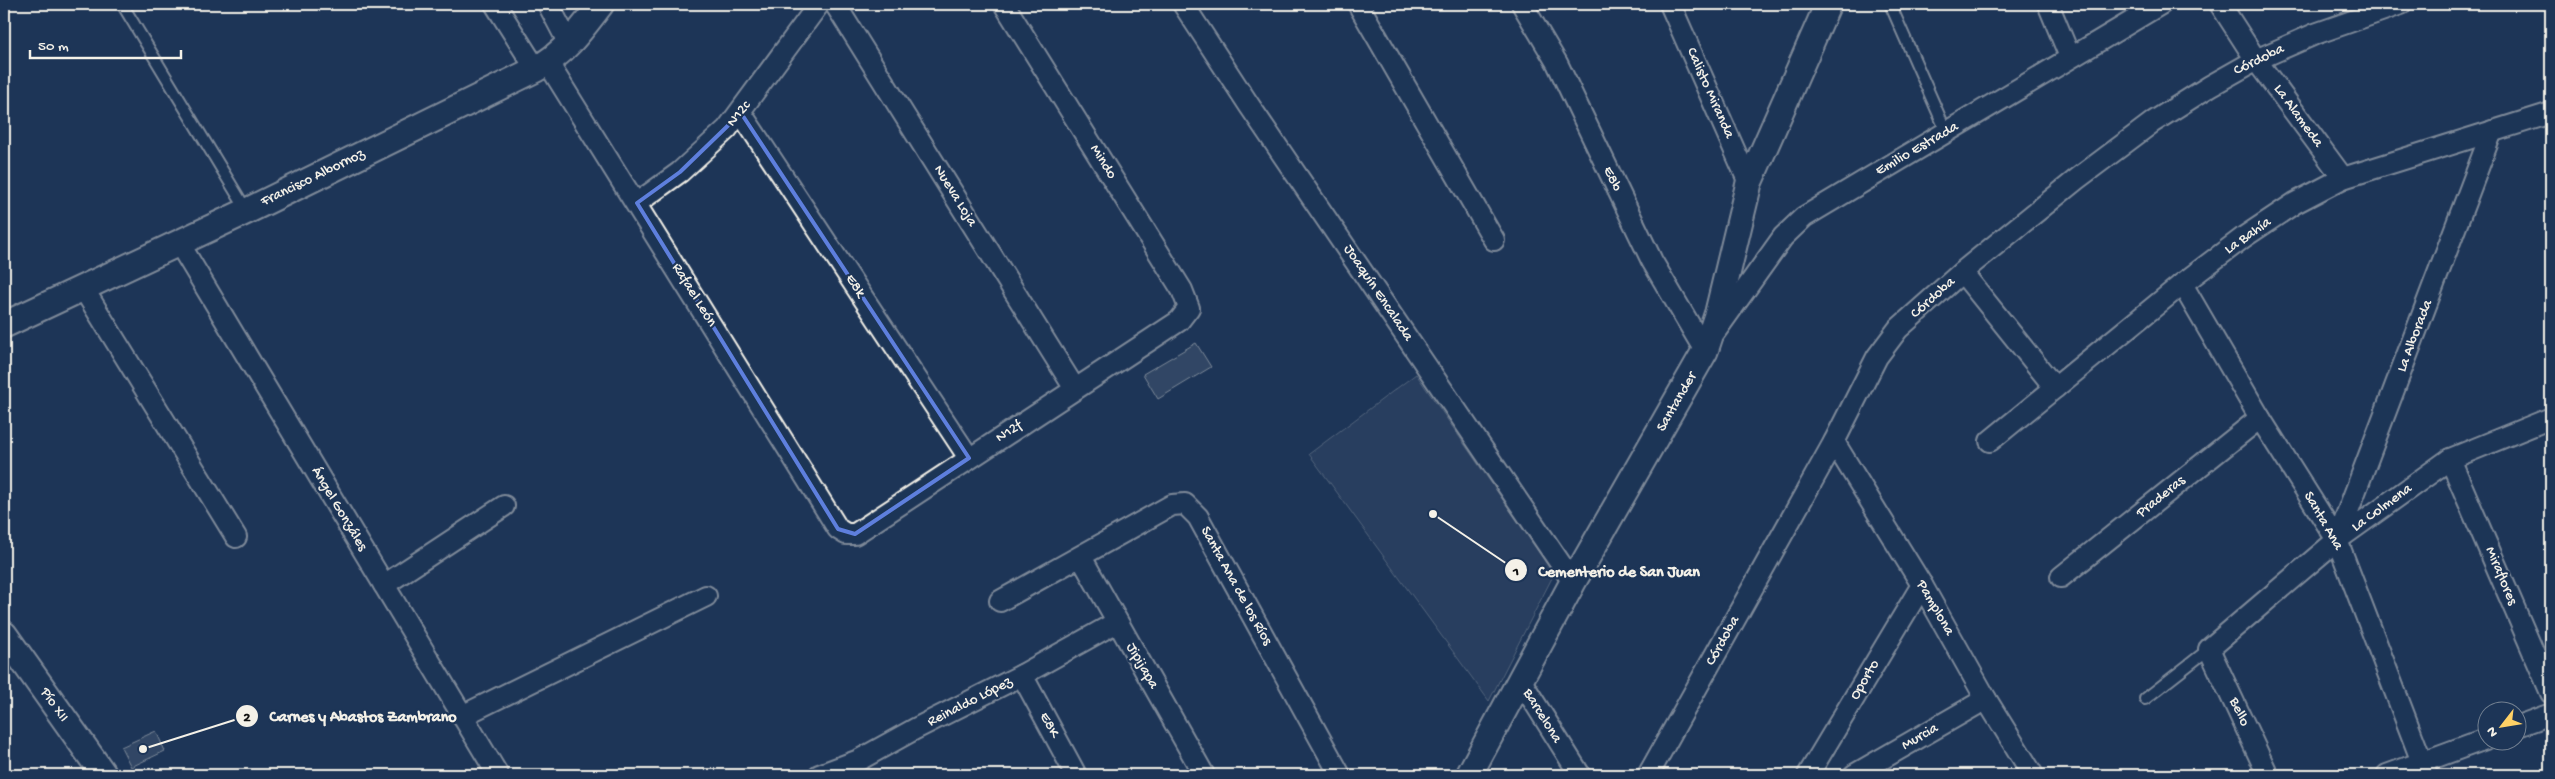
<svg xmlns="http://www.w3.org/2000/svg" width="2555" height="779" viewBox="0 0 2555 779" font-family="'Gochi Hand',sans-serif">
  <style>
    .green { fill: #354a67; stroke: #949ea8 }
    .building { fill: #485b74; stroke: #f4f1e8 }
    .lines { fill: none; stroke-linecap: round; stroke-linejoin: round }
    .service-casing { stroke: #f4f1e8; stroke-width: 14 }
    .minor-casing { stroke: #f4f1e8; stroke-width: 24 }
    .tertiary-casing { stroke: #f4f1e8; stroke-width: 29 }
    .service { stroke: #1d3557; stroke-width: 10 }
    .minor { stroke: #1d3557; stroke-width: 20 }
    .tertiary { stroke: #1d3557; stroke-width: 25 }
    .marked { fill: none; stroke: #5e7fdd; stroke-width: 4; stroke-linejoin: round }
    .labels { text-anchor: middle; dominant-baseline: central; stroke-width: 4.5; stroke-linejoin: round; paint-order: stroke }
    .street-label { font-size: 15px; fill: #f4f1e8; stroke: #1d3557 }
    .leader { fill: none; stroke: #f4f1e8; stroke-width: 2 }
    .callout-dot { fill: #f4f1e8; stroke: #1d3557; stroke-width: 2 }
    .mark-label { font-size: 15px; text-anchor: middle; font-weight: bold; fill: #111 }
    .callout-label { font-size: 16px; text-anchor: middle; font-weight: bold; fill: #f4f1e8; stroke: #1d3557; stroke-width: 4.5; stroke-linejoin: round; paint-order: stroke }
  </style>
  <rect width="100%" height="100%" fill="#1d3557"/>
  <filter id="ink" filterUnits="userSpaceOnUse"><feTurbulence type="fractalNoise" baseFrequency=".02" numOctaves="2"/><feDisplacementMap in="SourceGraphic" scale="10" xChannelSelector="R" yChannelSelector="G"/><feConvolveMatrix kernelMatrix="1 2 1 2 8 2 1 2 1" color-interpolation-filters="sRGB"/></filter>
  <g filter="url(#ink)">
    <!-- green -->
    <polygon class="green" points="1416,374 1554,574 1489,701 1309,454"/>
    <!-- building -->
    <g class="building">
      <polygon points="1196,343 1211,367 1158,399 1143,374"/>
      <polygon points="156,731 165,751 131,767 121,747"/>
    </g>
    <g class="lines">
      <defs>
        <g id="service">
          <polyline points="122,4 247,211"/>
          <polyline points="1890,4 1946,131"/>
          <polyline points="2145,699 2209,649"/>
        </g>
        <g id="minor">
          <polyline points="495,4 536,69"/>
          <polyline points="548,4 569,44"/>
          <polyline points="835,4 1075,389"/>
          <polyline points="1183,4 1249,105 1573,582"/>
          <polyline points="1358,4 1494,240"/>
          <polyline points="1522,4 1557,63 1652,261 1705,351"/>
          <polyline points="1670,4 1749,183"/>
          <polyline points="2048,4 2070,57"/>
          <polyline points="2220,4 2256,60 2343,178"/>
          <polyline points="548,63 838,529 846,534 855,534 1179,321 1189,308 1182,290 1004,4"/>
          <polyline points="741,113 969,458"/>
          <polyline points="637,203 680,172 727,129 819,4"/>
          <polyline points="179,243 498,775"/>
          <polyline points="1962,272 2055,388"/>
          <polyline points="2182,284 2260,418 2337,540 2427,775"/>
          <polyline points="83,288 236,537"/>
          <polyline points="1715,332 1783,237 1804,217 2161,4"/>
          <polyline points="1990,441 2182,284 2244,237 2295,203 2343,178 2551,113"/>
          <polyline points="1834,442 1922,585 1986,699 2033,775"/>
          <polyline points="2450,459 2551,693"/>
          <polyline points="2337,540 2492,131"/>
          <polyline points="1081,557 1204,775"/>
          <polyline points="2061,577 2260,418"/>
          <polyline points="384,585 504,506"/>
          <polyline points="1000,601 1172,505 1185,504 1198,517 1340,775"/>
          <polyline points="1022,675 1076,775"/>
          <polyline points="1521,681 1580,775"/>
          <polyline points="462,716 706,596"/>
          <polyline points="2518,726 2551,714"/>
          <polyline points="819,775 859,760 915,729 1022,675 1117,622"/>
          <polyline points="1648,775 1834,442 1877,357 1898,329 1962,272 2077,179 2153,122 2210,86 2256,60 2315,34 2401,4"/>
          <polyline points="1808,775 1922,585"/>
          <polyline points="1854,775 1986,699"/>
          <polyline points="2268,775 2209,649 2337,540 2450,459 2551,418"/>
          <polyline points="2387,775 2488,738"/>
        </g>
        <g id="tertiary">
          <path d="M4 325 247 211 536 69C564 54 582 29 601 4"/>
          <polyline points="4,634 104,775"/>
          <polyline points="1469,775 1573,582 1705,351 1718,312 1749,183 1828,4"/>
        </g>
      </defs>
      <!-- service casing -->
      <use href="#service" class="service-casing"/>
      <!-- minor casing -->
      <use href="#minor" class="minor-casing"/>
      <!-- tertiary casing -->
      <use href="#tertiary" class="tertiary-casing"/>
      <!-- service -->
      <use href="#service" class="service"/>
      <!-- minor -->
      <use href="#minor" class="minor"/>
      <!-- tertiary -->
      <use href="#tertiary" class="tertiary"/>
    </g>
  </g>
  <!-- marked area -->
  <path d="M0 0H2555V779H0ZM741 113 969 458 855 534 838 529 637 203 680 172Z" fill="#1d3557" fill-opacity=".55" fill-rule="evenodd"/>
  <path class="marked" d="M741 113 969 458 855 534 838 529 637 203 680 172Z"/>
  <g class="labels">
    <!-- street labels -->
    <g class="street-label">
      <text transform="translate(2259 60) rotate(-26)">Córdoba</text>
      <text transform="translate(1710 93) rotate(66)">Calisto Miranda</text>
      <text transform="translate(739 114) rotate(-51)">N12c</text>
      <text transform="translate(2298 116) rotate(54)">La Alameda</text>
      <text transform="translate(1917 149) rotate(-30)">Emilio Estrada</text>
      <text transform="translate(1103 162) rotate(58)">Mindo</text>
      <text transform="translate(313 178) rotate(-26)">Francisco Albornoz</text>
      <text transform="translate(1612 179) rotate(65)">E8b</text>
      <text transform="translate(955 196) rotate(58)">Nueva Loja</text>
      <text transform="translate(2248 236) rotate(-35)">La Bahía</text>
      <text transform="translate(855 286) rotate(57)">E8k</text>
      <text transform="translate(1378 293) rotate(56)">Joaquín Encalada</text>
      <text transform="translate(694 295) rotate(58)">Rafael León</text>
      <text transform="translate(1933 298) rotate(-42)">Córdoba</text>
      <text transform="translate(2415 336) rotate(-69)">La Alborada</text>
      <text transform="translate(1677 402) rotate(-60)">Santander</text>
      <text transform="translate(1009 432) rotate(-33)">N12f</text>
      <text transform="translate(2161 497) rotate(-39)">Praderas</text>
      <text transform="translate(2382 508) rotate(-36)">La Colmena</text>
      <text transform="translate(339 509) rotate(59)">Ángel Gonzáles</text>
      <text transform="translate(2323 521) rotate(60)">Santa Ana</text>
      <text transform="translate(2501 576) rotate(67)">Miraflores</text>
      <text transform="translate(1236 586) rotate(61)">Santa Ana de los Ríos</text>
      <text transform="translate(1935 608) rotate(60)">Pamplona</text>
      <text transform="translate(1723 641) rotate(-61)">Córdoba</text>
      <text transform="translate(1142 666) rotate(60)">Jipijapa</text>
      <text transform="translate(1865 680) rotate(-59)">Oporto</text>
      <text transform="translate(970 702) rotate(-27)">Reinaldo López</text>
      <text transform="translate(54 705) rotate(55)">Pío XII</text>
      <text transform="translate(2239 712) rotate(65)">Bello</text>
      <text transform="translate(1542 716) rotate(58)">Barcelona</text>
      <text transform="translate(1049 725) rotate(62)">E8K</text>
      <text transform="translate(1920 737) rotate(-30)">Murcia</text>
    </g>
  </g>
  <!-- callouts -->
  <path class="leader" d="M1433 514L1516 570M143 749L247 716"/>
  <g class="callout-dot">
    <circle cx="1433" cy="514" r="5"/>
    <circle cx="143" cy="749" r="5"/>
    <circle cx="1516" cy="570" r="12"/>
    <circle cx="247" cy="716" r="12"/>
  </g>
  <g class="mark-label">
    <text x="1516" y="575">1</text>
    <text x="247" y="721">2</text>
  </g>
  <g class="callout-label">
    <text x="1619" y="576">Cementerio de San Juan</text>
    <text x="363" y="721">Carnes y Abastos Zambrano</text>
  </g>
  <!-- margin -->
  <rect width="2555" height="779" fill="none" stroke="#1d3557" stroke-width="20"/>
  <rect x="10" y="10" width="2535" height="759" fill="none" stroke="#f4f1e8" stroke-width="2" filter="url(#ink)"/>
  <!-- north arrow -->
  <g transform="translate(2502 726) rotate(239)"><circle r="24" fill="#1d3557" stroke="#738091"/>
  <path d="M0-4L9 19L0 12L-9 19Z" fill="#ffd166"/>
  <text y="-8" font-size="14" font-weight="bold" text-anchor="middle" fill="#f4f1e8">N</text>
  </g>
  <!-- scale -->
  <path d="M30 50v8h151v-8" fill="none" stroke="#f4f1e8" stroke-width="2.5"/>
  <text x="38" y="50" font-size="15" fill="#f4f1e8" stroke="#1d3557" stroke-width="4" paint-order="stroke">50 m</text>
</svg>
